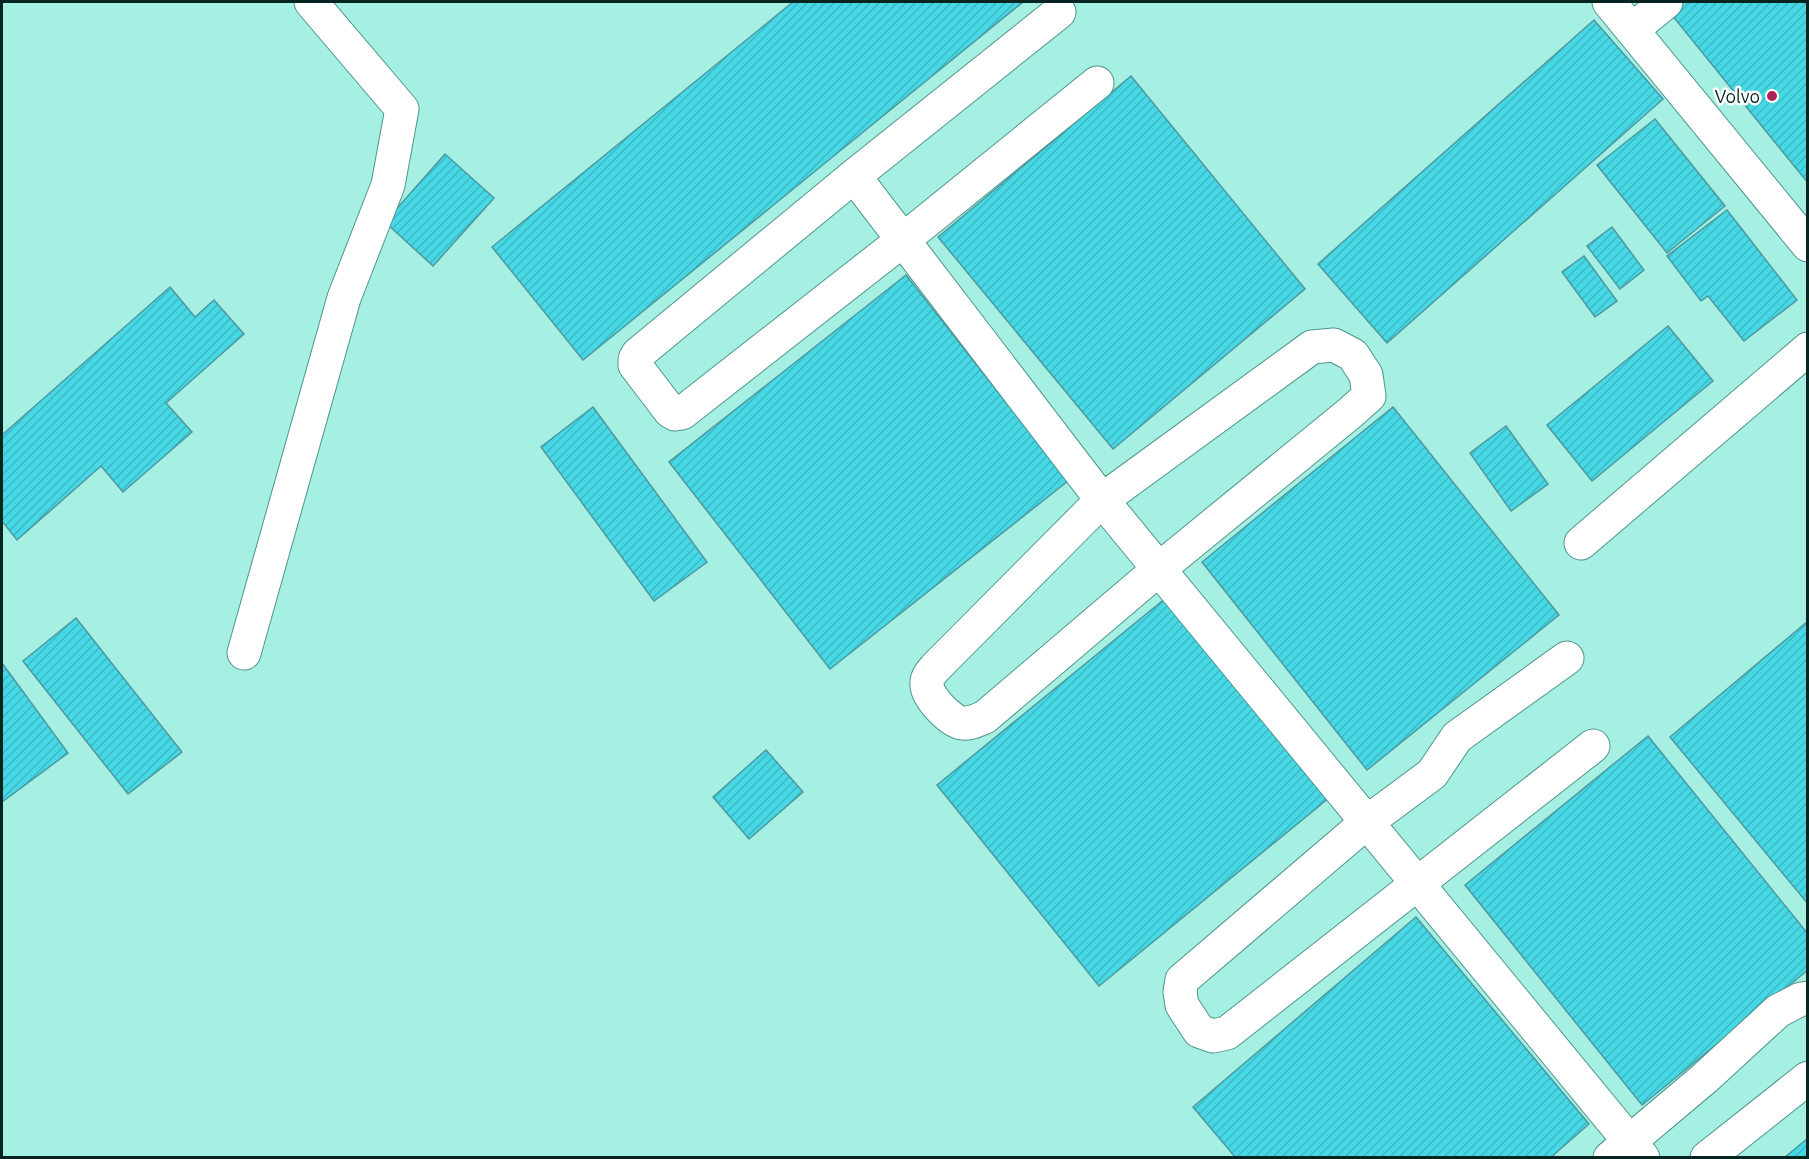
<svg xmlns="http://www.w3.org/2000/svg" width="1809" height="1159" viewBox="0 0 1809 1159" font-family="Ubuntu,sans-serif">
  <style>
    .building { fill: url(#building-hatch); stroke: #4e989f; stroke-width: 1.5 }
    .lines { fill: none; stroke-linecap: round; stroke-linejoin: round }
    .minor-casing { stroke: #4e968c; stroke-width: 35 }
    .minor { stroke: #fff; stroke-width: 33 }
    .poi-dot { fill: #ae2058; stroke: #fff; stroke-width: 2 }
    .labels { text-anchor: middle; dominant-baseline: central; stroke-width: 5; stroke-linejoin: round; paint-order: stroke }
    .poi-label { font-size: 18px; fill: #062521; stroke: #fff; text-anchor: end }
  </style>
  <defs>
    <pattern id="building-hatch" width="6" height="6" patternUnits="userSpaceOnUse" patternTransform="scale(1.5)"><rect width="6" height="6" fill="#46d8e5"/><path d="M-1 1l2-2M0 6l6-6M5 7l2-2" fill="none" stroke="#3cb9c4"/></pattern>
  </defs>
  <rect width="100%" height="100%" fill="#a6efe3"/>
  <!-- building -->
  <g class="building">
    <polygon points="793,2 1023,2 583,360 492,247"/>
    <polygon points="1677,2 1808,2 1808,183 1667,9"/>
    <polygon points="1594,20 1663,99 1387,343 1318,264"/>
    <polygon points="1131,76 1305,289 1113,449 938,237"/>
    <polygon points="1655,119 1725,206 1667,253 1597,165"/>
    <polygon points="445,154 494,198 433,266 385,222"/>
    <polygon points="1727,210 1797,300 1744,341 1708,296 1701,301 1667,256"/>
    <polygon points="1612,227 1644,270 1620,289 1587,246"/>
    <polygon points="1584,256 1617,301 1595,317 1562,272"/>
    <polygon points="906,275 1068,481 830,669 669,462"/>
    <polygon points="170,287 195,317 214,300 244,334 166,403 192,432 123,492 101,466 17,540 2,521 2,435"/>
    <polygon points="1668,326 1713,381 1592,481 1547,425"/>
    <polygon points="593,407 707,562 654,601 541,447"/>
    <polygon points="1393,407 1559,615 1367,770 1202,562"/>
    <polygon points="1506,426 1548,484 1511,511 1470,453"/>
    <polygon points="1167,597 1329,798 1099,986 937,785"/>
    <polygon points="76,618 182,752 128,794 23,661"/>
    <polygon points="1808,621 1808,904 1670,737"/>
    <polygon points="2,663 68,753 2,802"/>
    <polygon points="1648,736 1808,934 1808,970 1642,1105 1465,885"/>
    <polygon points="766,750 803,792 749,839 713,797"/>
    <polygon points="1416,917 1589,1124 1550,1158 1236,1158 1193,1107"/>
    <polygon points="1808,1138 1808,1158 1784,1158"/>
  </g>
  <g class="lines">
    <defs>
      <g id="minor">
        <polyline points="1609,2 1808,245"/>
        <polyline points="1059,12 854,176 638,354 635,359 635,365 670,411 675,414 682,413 903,240 1097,83"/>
        <polyline points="1632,30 1666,2"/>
        <polyline points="854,176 1102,500 1643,1158"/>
        <path d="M1334 345 1353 355 1366 375 1369 396 1350 413 1159 569 985 717C978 720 970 724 962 723 950 721 927 697 927 685 926 678 931 673 935 668L1102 500 1312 347Z"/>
        <polyline points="1581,543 1808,349"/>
        <polyline points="244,653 344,298 388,185 402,109 311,2"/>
        <polyline points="1567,658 1457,737 1432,774 1367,822 1182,980 1180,992 1182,1005 1199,1031 1213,1036 1227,1033 1593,746"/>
        <polyline points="1610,1158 1705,1078 1778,1011 1801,999 1808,998"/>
        <polyline points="1707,1158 1808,1078"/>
      </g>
    </defs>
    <!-- minor casing -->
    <use href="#minor" class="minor-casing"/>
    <!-- minor -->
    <use href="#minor" class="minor"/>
  </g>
  <!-- markers -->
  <circle class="poi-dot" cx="1772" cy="96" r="6"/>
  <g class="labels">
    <!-- poi labels -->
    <g class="poi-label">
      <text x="1760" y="96">Volvo</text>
    </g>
  </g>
  <!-- border -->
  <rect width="1809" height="1159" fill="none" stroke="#062521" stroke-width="6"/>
</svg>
